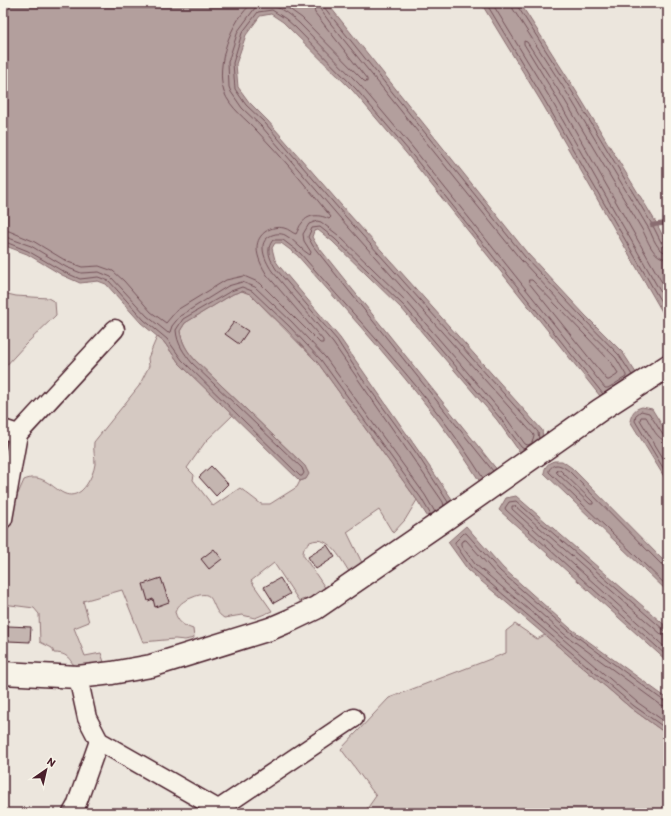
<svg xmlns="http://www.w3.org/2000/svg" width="671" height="816" viewBox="0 0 671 816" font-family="Itim,sans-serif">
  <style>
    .green { fill: #d5c9c2; stroke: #907476 }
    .water { fill: #b39f9d; stroke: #896c6f }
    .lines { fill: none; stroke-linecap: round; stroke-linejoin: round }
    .shore { stroke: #745259; stroke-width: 1 }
    .stream { stroke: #896c6f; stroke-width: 4.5 }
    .building { fill: #c4b5b0; stroke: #4a1f2b }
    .street-casing { stroke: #4a1f2b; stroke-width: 21 }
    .secondary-casing { stroke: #4a1f2b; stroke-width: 25 }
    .street { stroke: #f7f3e8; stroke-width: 18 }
    .secondary { stroke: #f7f3e8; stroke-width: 22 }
  </style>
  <rect width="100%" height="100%" fill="#ece6dd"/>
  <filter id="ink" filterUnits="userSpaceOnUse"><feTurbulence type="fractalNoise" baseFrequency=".025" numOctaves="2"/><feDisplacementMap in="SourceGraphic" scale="8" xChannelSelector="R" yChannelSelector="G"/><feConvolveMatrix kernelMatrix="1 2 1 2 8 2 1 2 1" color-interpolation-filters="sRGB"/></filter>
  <g filter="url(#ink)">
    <!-- green -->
    <g class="green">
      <path d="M242 291 250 294 257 301 318 363 417 500 405 520 393 533 379 510 347 532 365 569 352 576C342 562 330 533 310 542 305 545 303 549 303 555L330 595 311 607 305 599 299 601 274 563 251 581 272 611 255 618 242 615 224 618C208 608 218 586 191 598 183 601 179 604 175 612 178 622 182 625 193 629L194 638 185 640 175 639 143 642 122 590 83 601 89 622 74 628 85 656 101 653 105 665C98 666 86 670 80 668 68 665 73 653 54 653L52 648 40 642 39 614 34 608 3 604V578L6 537 3 532V528L24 480C31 477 38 477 45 481 57 487 66 502 81 491 84 488 85 487 87 484 91 478 94 471 95 464 95 456 93 451 94 442L139 386 149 366 148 358 157 337 164 342 179 363 233 415 206 441 187 468 194 475 193 480 213 506 240 488 261 504H270L297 487 300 481 306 479 305 466 195 360C187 351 182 343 180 331L185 323 233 294Z"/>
      <polygon points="3,293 16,296 48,298 55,302 56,315 25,345 4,368"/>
      <polygon points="515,624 537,639 545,635 632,709 668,735 668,813 364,813 376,796 341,749 389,698 506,653 506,631"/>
    </g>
    <!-- water -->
    <g class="water">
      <path d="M3 3H327L528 254 585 315 623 353 640 379 604 401 406 153 353 91 283 22 271 14 260 16 246 35 236 64 238 87 249 102 268 121 348 213 542 430C545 444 538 447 527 455L519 451 497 420 402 309 332 241 318 230 314 231 312 237 316 244 498 471 480 482C429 399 361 328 297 255L281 243H275L272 248 275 260 280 267 340 338 452 499 453 508 429 519 417 500 318 363 286 329 250 294 242 291 233 294 185 323 180 331C182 343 187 351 195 360L305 466 309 474 306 479 300 481 179 363 164 342 141 323 106 284 98 281 80 283 62 275 27 254 3 245Z"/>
      <polygon points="481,3 520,3 576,91 657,224 668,247 668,322 542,103"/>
      <path d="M642 407 652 409 668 435V483L630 421C632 413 634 409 642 407Z"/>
      <path d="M554 461H562L572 468 668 565V592L544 473C545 466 548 463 554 461Z"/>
      <polygon points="516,496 668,628 668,662 499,510 506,498"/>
      <polygon points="466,526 503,568 570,628 668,699 668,735 632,709 468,570 448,542"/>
    </g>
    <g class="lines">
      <!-- shore -->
      <g class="shore">
        <polyline points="281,3 302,18 364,81 367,82 367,79 315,13 313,3"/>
        <path d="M319 3 320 9 331 24 521 260 578 321 616 358 626 375V377L608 388H605L413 148 360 85 299 23C286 12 273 0 255 8L238 31 228 62 229 87 231 92 242 108 262 127 341 219 534 435 532 443 528 445 525 444 504 415 408 303 338 235 321 222 317 221 309 224 303 234 304 241 311 252 310 255C301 250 295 240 285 235 276 231 262 237 263 248 263 256 268 265 272 271L333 343 443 502 444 506"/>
        <polyline points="324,3 324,7 335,21 525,257 582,317 619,355 632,375"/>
        <polyline points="486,3 545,101 668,314"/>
        <polyline points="492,3 550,98 668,305"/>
        <path d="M512 3 513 9 569 96 649 229C653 237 657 252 668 253"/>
        <polyline points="517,3 518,7 573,93 653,226 663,246 668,248"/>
        <path d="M3 230 9 231 33 241 68 262 82 267 99 266 113 271 124 281 151 312 166 323 177 310 226 280 244 276 260 283 320 343H323V340L267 275C262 267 257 257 257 248 257 233 272 225 284 228 289 229 292 233 296 234 298 231 299 226 302 223 309 213 321 215 329 219L331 217C308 188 283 158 257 131 246 119 230 108 224 92 215 65 231 19 253 3"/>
        <polyline points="3,236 31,246 66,267 81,273 99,272 111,277 147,316 168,333 170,332 172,326 180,316 228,286 242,282 255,287 292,322 325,357 425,495 435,512"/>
        <path d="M3 241 28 251 64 272 80 279 98 277 109 281 144 320 167 339 182 360 300 476H302L304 473 302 468 192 363C184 353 177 344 176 330L183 319 231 291 242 287 252 291 289 326 321 360 421 498 431 515"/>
        <path d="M668 259C653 258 649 243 643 231L564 99 527 42 524 41V44L555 95 668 293"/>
        <polygon points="529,280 532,280 611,362 618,373 617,375 609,380 607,380 529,283"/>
        <polyline points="668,436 663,435 649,413 641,411 636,415 635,421 668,476"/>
        <polyline points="539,439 538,432 345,216 265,123 246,105 235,89 233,63 242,33 258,12 272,10 286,19 295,27 356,89 409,151 603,394"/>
        <path d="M668 441C657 441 652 426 646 417H641L640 420 668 466"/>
        <polygon points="557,470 560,470 593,502 593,504 590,504 557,473"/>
        <polyline points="493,471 313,246 308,237 312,228 320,227 335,239 405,307 500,418 521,447 524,449"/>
        <path d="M448 502 417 454 361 377 337 340 276 269C270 259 265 250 273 240H283L300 253C363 326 432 396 483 478"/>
        <path d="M668 567 663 566 569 471C562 466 555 461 549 470V472L668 587"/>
        <polyline points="668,631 664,630 516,501 509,502 505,508 506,510 668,657"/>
        <polyline points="668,636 661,634 515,506 512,506 512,509 668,650"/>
        <polyline points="668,702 664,701 568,630 500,571 466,533 464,533 455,542 455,544 471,567 634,706 668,730"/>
        <polyline points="668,707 661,705 564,634 496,574 466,540 464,540 461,542 461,545 475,564 637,702 668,724"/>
      </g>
      <!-- stream -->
      <polyline class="stream" points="652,225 668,223"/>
    </g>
    <!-- building -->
    <g class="building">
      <polygon points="234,322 248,331 239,344 225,334"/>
      <polygon points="211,466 228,484 216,496 199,477"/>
      <polygon points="327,545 335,557 316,569 308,557"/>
      <polygon points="214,549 222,559 209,569 201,559"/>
      <polygon points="161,578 169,602 155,607 153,599 148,601 143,584"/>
      <polygon points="280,578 290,594 274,603 264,587"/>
      <polygon points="8,626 31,627 30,642 8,641"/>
    </g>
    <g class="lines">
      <defs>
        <g id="street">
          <polyline points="3,429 18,434 115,329"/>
          <polyline points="3,519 18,434"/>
          <polyline points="78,677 87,718 99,741 225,813"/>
          <polyline points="72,813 76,806 99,741"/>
          <polyline points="217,813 219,809 354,718"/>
        </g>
        <polyline id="secondary" points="3,673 78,677 112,673 151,666 270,629 291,620 316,608 447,518 600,410 668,366"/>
      </defs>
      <!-- street casing -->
      <use href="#street" class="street-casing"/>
      <!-- secondary casing -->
      <use href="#secondary" class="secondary-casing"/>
      <!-- street -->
      <use href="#street" class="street"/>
      <!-- secondary -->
      <use href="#secondary" class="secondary"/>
    </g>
  </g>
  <!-- margin -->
  <rect width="671" height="816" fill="none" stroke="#f7f3e8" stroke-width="16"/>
  <rect x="8" y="8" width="655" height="800" fill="none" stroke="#4a1f2b" stroke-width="1.5" filter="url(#ink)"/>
  <!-- north arrow -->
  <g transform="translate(46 770) rotate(34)" stroke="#f7f3e8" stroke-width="3" paint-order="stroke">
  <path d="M0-3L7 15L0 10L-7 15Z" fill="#4a1f2b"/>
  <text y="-6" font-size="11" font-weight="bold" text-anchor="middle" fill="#4a1f2b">N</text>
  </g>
</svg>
